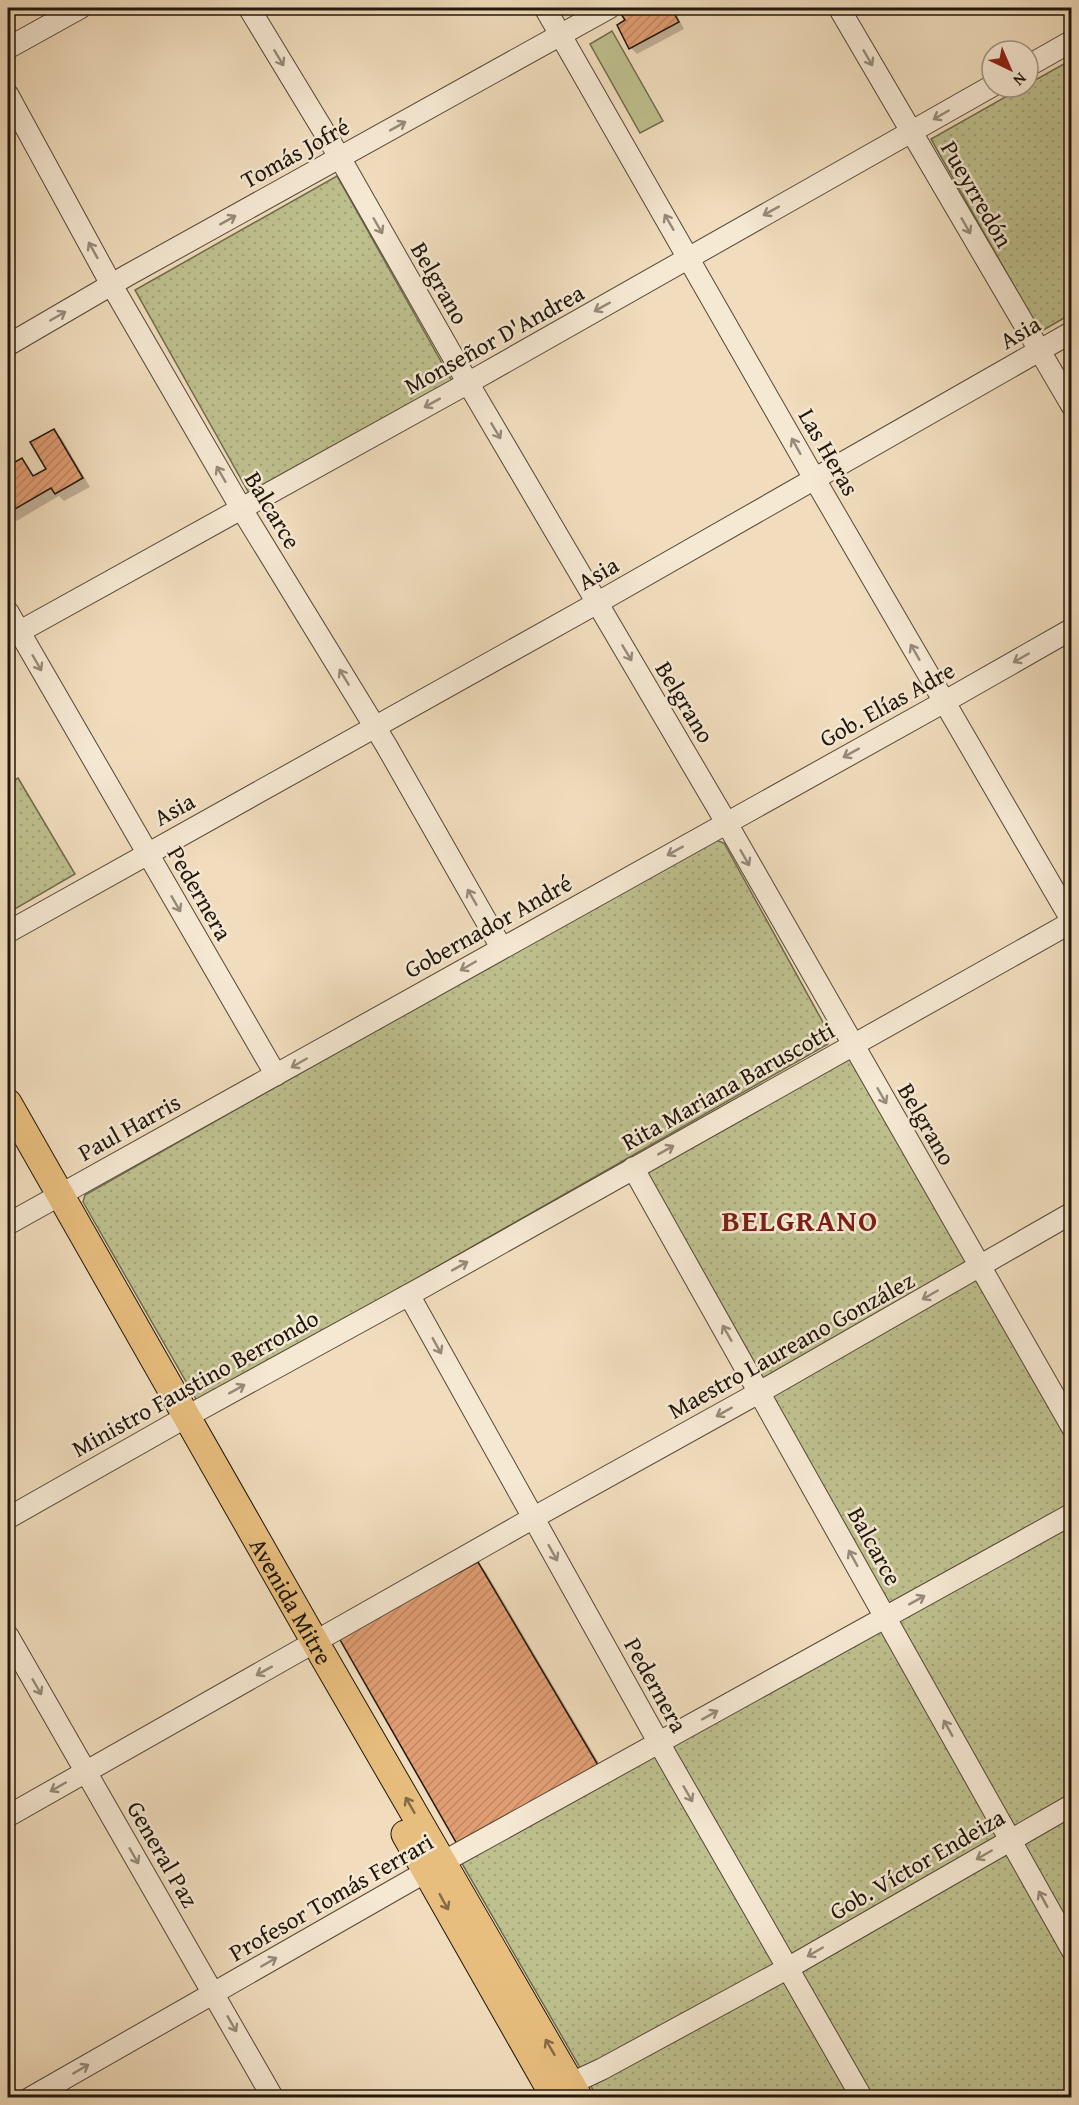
<svg xmlns="http://www.w3.org/2000/svg" width="1079" height="2105" viewBox="0 0 1079 2105" font-family="'Gentium Book Plus',serif">
  <style>
    .grass { fill: url(#grass-dots); stroke: #6f6c4d; stroke-width: 1.5 }
    .pitch { fill: #bec08e; stroke: #6f6c4d; stroke-width: 1.5 }
    .shadow { fill: #0003 }
    .building { fill: url(#building-hatch); stroke: #20170c; stroke-width: 1.5 }
    .lines { fill: none; stroke-linecap: round; stroke-linejoin: round }
    .minor-casing { stroke: #544838; stroke-width: 23 }
    .major-casing { stroke: #20170c; stroke-width: 29 }
    .minor { stroke: #f6e9d4; stroke-width: 21 }
    .major { stroke: #e8be7e; stroke-width: 27 }
    .oneway { stroke: #968a7a }
    .oneway2 { stroke: #846a45 }
    .labels { text-anchor: middle; dominant-baseline: central; stroke-width: 5; stroke-linejoin: round; paint-order: stroke }
    .street-label { font-size: 24px; fill: #20170c; stroke: #f6e9d4 }
    .district-label { font-size: 30px; font-weight: bold; letter-spacing: 1.5px; fill: #7a1f14; stroke: #f6e9d4 }
  </style>
  <defs>
    <pattern id="grass-dots" width="8" height="8" patternUnits="userSpaceOnUse" patternTransform="scale(1.5)"><rect width="8" height="8" fill="#bec08e"/><path d="M2 2h.1M6 6h.1" fill="none" stroke="#a3a479" stroke-width="1.8" stroke-linecap="round"/></pattern>
    <pattern id="building-hatch" width="6" height="6" patternUnits="userSpaceOnUse" patternTransform="scale(1.5)"><rect width="6" height="6" fill="#e19e73"/><path d="M-1 1l2-2M0 6l6-6M5 7l2-2" fill="none" stroke="#c18762"/></pattern>
  </defs>
  <rect width="100%" height="100%" fill="#f1ddbd"/>
  <filter id="stains"><feTurbulence type="fractalNoise" baseFrequency=".00333" numOctaves="4"/><feColorMatrix values="0 0 0 0 .2 0 0 0 0 .09 0 0 0 0 .02 0 0 0 .5 -.17"/></filter>
  <radialGradient id="worn" r=".72"><stop offset=".6" stop-color="#630" stop-opacity="0"/><stop offset="1" stop-color="#630" stop-opacity=".3"/></radialGradient>
  <!-- grass -->
  <g class="grass">
    <polygon points="1071,60 1071,314 1040,332 931,139 1023,87 1028,87 1028,84"/>
    <polygon points="337,176 452,381 250,495 135,290"/>
    <polygon points="18,778 75,874 8,913 8,784"/>
    <polygon points="713,839 724,843 830,1035 828,1044 203,1400 196,1399 83,1202 85,1195"/>
    <polygon points="852,1045 1071,1425 1071,2087 1053,2098 597,2097 457,1855 885,1617 633,1168"/>
  </g>
  <!-- pitch -->
  <polygon class="pitch" points="612,31 663,121 640,133 590,44"/>
  <!-- shadow -->
  <g class="shadow">
    <polygon points="637,8 673,8 684,29 637,54 631,48 627,21 623,15"/>
    <polygon points="54,430 62,439 90,487 64,501 59,496 8,526 8,468 22,460 35,477 48,469"/>
    <polygon points="478,1564 486,1572 605,1773 458,1843"/>
  </g>
  <!-- building -->
  <g class="building">
    <polygon points="634,8 671,8 679,22 629,49 617,25 625,20 621,14"/>
    <polygon points="1072,356 1072,370 1066,359"/>
    <polygon points="54,429 83,478 55,494 51,488 8,513 8,466 22,458 33,476 46,469 30,442"/>
    <polygon points="478,1562 598,1765 457,1844 339,1638"/>
  </g>
  <g class="lines">
    <defs>
      <g id="minor">
        <polyline points="249,8 340,158 468,383 726,822 1072,1427"/>
        <polyline points="545,8 814,478 1072,921"/>
        <polyline points="839,8 1072,406"/>
        <polyline points="8,48 80,8"/>
        <polyline points="1028,66 1072,41"/>
        <polyline points="8,95 111,284 241,508 386,745 501,947"/>
        <polyline points="8,345 128,275 609,8"/>
        <polyline points="8,612 276,1075"/>
        <polyline points="8,638 468,383 992,86"/>
        <polyline points="8,932 597,603 1072,332"/>
        <polyline points="633,1168 1072,1950"/>
        <polyline points="8,1224 944,702 1072,629"/>
        <polyline points="409,1295 659,1743 862,2098"/>
        <polyline points="8,1518 186,1417 425,1286 1072,922"/>
        <polyline points="8,1636 273,2098"/>
        <polyline points="8,1816 533,1518 760,1392 1072,1213"/>
        <polyline points="557,2090 602,2069 788,1968 1072,1805"/>
        <polyline points="30,2098 443,1862 1072,1514"/>
      </g>
      <g id="major">
        <path id="s1" d="M8 1103 315 1642 579 2098"/>
        <polyline points="405,1834 555,2098"/>
      </g>
    </defs>
    <!-- minor casing -->
    <use href="#minor" class="minor-casing"/>
    <!-- major casing -->
    <use href="#major" class="major-casing"/>
    <!-- minor -->
    <use href="#minor" class="minor"/>
    <!-- major -->
    <use href="#major" class="major"/>
  </g>
  <!-- one-way arrows -->
  <defs><path id="oneway-shaft" d="M-6 0H5M1.5-3L5.5 0L1.5 3" fill="none" stroke-width="1.6" stroke-linecap="round" stroke-linejoin="round" transform="scale(1.5)"/></defs>
  <g class="oneway">
    <use href="#oneway-shaft" transform="translate(279 58) rotate(59)"/>
    <use href="#oneway-shaft" transform="translate(868 58) rotate(60)"/>
    <use href="#oneway-shaft" transform="translate(941 115) rotate(150)"/>
    <use href="#oneway-shaft" transform="translate(398 126) rotate(-29)"/>
    <use href="#oneway-shaft" transform="translate(771 211) rotate(151)"/>
    <use href="#oneway-shaft" transform="translate(228 220) rotate(-29)"/>
    <use href="#oneway-shaft" transform="translate(669 222) rotate(-120)"/>
    <use href="#oneway-shaft" transform="translate(378 226) rotate(60)"/>
    <use href="#oneway-shaft" transform="translate(966 226) rotate(60)"/>
    <use href="#oneway-shaft" transform="translate(93 250) rotate(-119)"/>
    <use href="#oneway-shaft" transform="translate(602 307) rotate(151)"/>
    <use href="#oneway-shaft" transform="translate(58 316) rotate(-30)"/>
    <use href="#oneway-shaft" transform="translate(432 403) rotate(151)"/>
    <use href="#oneway-shaft" transform="translate(496 431) rotate(59)"/>
    <use href="#oneway-shaft" transform="translate(796 446) rotate(-119)"/>
    <use href="#oneway-shaft" transform="translate(221 474) rotate(-120)"/>
    <use href="#oneway-shaft" transform="translate(915 652) rotate(-120)"/>
    <use href="#oneway-shaft" transform="translate(627 653) rotate(59)"/>
    <use href="#oneway-shaft" transform="translate(1021 658) rotate(150)"/>
    <use href="#oneway-shaft" transform="translate(37 663) rotate(60)"/>
    <use href="#oneway-shaft" transform="translate(344 677) rotate(-121)"/>
    <use href="#oneway-shaft" transform="translate(851 753) rotate(151)"/>
    <use href="#oneway-shaft" transform="translate(675 851) rotate(151)"/>
    <use href="#oneway-shaft" transform="translate(745 858) rotate(60)"/>
    <use href="#oneway-shaft" transform="translate(472 897) rotate(-120)"/>
    <use href="#oneway-shaft" transform="translate(176 904) rotate(60)"/>
    <use href="#oneway-shaft" transform="translate(468 966) rotate(150)"/>
    <use href="#oneway-shaft" transform="translate(299 1063) rotate(150)"/>
    <use href="#oneway-shaft" transform="translate(882 1096) rotate(60)"/>
    <use href="#oneway-shaft" transform="translate(666 1150) rotate(-29)"/>
    <use href="#oneway-shaft" transform="translate(460 1266) rotate(-29)"/>
    <use href="#oneway-shaft" transform="translate(930 1295) rotate(150)"/>
    <use href="#oneway-shaft" transform="translate(727 1333) rotate(-120)"/>
    <use href="#oneway-shaft" transform="translate(437 1346) rotate(61)"/>
    <use href="#oneway-shaft" transform="translate(237 1389) rotate(-29)"/>
    <use href="#oneway-shaft" transform="translate(724 1412) rotate(151)"/>
    <use href="#oneway-shaft" transform="translate(553 1553) rotate(61)"/>
    <use href="#oneway-shaft" transform="translate(853 1558) rotate(-119)"/>
    <use href="#oneway-shaft" transform="translate(917 1600) rotate(-29)"/>
    <use href="#oneway-shaft" transform="translate(264 1671) rotate(151)"/>
    <use href="#oneway-shaft" transform="translate(37 1687) rotate(60)"/>
    <use href="#oneway-shaft" transform="translate(710 1715) rotate(-29)"/>
    <use href="#oneway-shaft" transform="translate(948 1728) rotate(-119)"/>
    <use href="#oneway-shaft" transform="translate(58 1787) rotate(150)"/>
    <use href="#oneway-shaft" transform="translate(688 1794) rotate(60)"/>
    <use href="#oneway-shaft" transform="translate(984 1855) rotate(150)"/>
    <use href="#oneway-shaft" transform="translate(134 1856) rotate(60)"/>
    <use href="#oneway-shaft" transform="translate(1043 1899) rotate(-119)"/>
    <use href="#oneway-shaft" transform="translate(815 1952) rotate(150)"/>
    <use href="#oneway-shaft" transform="translate(269 1962) rotate(-30)"/>
    <use href="#oneway-shaft" transform="translate(232 2024) rotate(60)"/>
    <use href="#oneway-shaft" transform="translate(81 2069) rotate(-30)"/>
  </g>
  <g class="oneway2">
    <use href="#oneway-shaft" transform="translate(410 1805) rotate(-120)"/>
    <use href="#oneway-shaft" transform="translate(444 1902) rotate(61)"/>
    <use href="#oneway-shaft" transform="translate(550 2047) rotate(-120)"/>
  </g>
  <g class="labels">
    <!-- street labels -->
    <g class="street-label">
      <text transform="translate(295 153) rotate(-29)">Tomás Jofré</text>
      <text transform="translate(977 194) rotate(60)">Pueyrredón</text>
      <text transform="translate(440 283) rotate(60)">Belgrano</text>
      <text transform="translate(1020 332) rotate(-30)">Asia</text>
      <text transform="translate(494 339) rotate(-29)">Monseñor D'Andrea</text>
      <text transform="translate(829 452) rotate(60)">Las Heras</text>
      <text transform="translate(273 510) rotate(59)">Balcarce</text>
      <text transform="translate(598 573) rotate(-30)">Asia</text>
      <text transform="translate(685 702) rotate(59)">Belgrano</text>
      <text transform="translate(887 704) rotate(-29)">Gob. Elías Adre</text>
      <text transform="translate(174 809) rotate(-29)">Asia</text>
      <text transform="translate(200 893) rotate(60)">Pedernera</text>
      <text transform="translate(488 926) rotate(-29)">Gobernador André</text>
      <text transform="translate(728 1086) rotate(-29)">Rita Mariana Baruscotti</text>
      <text transform="translate(927 1124) rotate(60)">Belgrano</text>
      <text transform="translate(129 1127) rotate(-29)">Paul Harris</text>
      <text transform="translate(791 1345) rotate(-29)">Maestro Laureano González</text>
      <text transform="translate(195 1383) rotate(-29)">Ministro Faustino Berrondo</text>
      <text transform="translate(875 1546) rotate(61)">Balcarce</text>
      <text stroke="none"><textPath href="#s1" startOffset="573">Avenida Mitre</textPath></text>
      <text transform="translate(656 1685) rotate(61)">Pedernera</text>
      <text transform="translate(163 1854) rotate(60)">General Paz</text>
      <text transform="translate(917 1864) rotate(-30)">Gob. Víctor Endeiza</text>
      <text transform="translate(331 1897) rotate(-30)">Profesor Tomás Ferrari</text>
    </g>
    <!-- district labels -->
    <g class="district-label">
      <text x="800" y="1220">BELGRANO</text>
    </g>
  </g>
  <!-- margin -->
  <rect width="1079" height="2105" fill="none" stroke="#f1ddbd" stroke-width="30"/>
  <rect x="9" y="9" width="1061" height="2087" fill="none" stroke="#20170c" stroke-width="3"/>
  <rect x="15" y="15" width="1049" height="2075" fill="none" stroke="#20170c" stroke-width="1.5"/>
  <!-- north arrow -->
  <g transform="translate(1010 69) rotate(136)"><circle r="28" fill="#f6e9d4" stroke="#a09584" stroke-width="1.5"/>
  <path d="M0-4.5L10 22L0 15L-10 22Z" fill="#8f2418"/>
  <text y="-9" font-size="16" font-weight="bold" text-anchor="middle" fill="#20170c">N</text>
  </g>
  <rect width="100%" height="100%" filter="url(#stains)"/>
  <rect width="100%" height="100%" fill="url(#worn)"/>
</svg>
